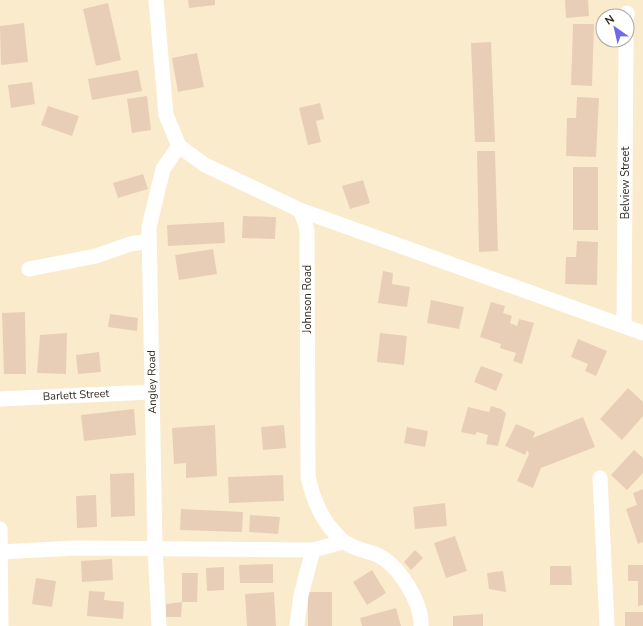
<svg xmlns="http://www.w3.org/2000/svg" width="643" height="626" viewBox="0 0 643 626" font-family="'Nunito Sans',sans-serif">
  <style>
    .building { fill: #e8ceb6 }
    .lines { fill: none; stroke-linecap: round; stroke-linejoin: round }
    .minor { stroke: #fff; stroke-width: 15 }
    .labels { text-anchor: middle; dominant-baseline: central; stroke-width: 3.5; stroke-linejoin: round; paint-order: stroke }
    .street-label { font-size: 11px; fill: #302a1e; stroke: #fff }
  </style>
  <rect width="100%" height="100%" fill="#fbebcd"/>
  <!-- building -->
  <g class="building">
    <polygon points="188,0 215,0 215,5 189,8"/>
    <polygon points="565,0 588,0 589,16 566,18"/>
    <polygon points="108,3 121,60 96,66 83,9"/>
    <polygon points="24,23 28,62 1,65 0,26"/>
    <polygon points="573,24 594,24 592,86 571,85"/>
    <polygon points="491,42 495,142 475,142 471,43"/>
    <polygon points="197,53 204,87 178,92 172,58"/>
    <polygon points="138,70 142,91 92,100 88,79"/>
    <polygon points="32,82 35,104 11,108 8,85"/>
    <polygon points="147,96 151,130 132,133 127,99"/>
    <polygon points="577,97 599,98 596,157 566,156 567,118 576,118"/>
    <polygon points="320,103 324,119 316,121 321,142 308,145 299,108"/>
    <polygon points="48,106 79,116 72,136 41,125"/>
    <polygon points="477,151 495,151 498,251 479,252"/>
    <rect x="573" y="167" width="25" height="63"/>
    <polygon points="143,174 148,189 118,198 113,183"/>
    <polygon points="363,180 370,203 350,209 342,186"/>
    <polygon points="243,216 276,217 275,239 242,238"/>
    <polygon points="224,222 225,243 168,246 167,225"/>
    <polygon points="577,241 598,242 597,285 565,284 566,257 576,257"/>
    <polygon points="213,249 217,274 179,280 175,255"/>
    <polygon points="383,271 393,273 392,284 410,287 407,307 378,303"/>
    <polygon points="431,300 464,307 459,329 427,323"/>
    <polygon points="491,302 505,306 503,313 512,316 510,323 517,326 519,319 534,323 522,364 513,361 516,353 500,348 501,344 480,337"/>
    <polygon points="25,312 26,374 4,374 2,313"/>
    <polygon points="110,314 138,318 137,331 108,327"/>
    <polygon points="67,333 66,374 37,373 40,335"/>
    <polygon points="380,333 407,336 404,365 377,362"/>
    <polygon points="578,339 607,351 596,376 585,371 588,364 571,357"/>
    <polygon points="99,352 101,372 78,374 76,355"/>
    <polygon points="481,366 503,374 496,391 474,382"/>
    <polygon points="628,388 643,402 643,416 622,440 600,419"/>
    <polygon points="491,406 501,409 506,413 498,446 486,444 488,435 477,432 475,435 461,432 468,407 489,412"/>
    <polygon points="134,409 136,435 84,441 81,415"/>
    <polygon points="583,417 595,447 541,468 533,488 517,481 529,454 527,450 525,455 505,446 516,424 535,432 533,438"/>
    <polygon points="215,425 217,476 186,478 186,463 174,464 172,428"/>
    <polygon points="284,425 286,448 263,450 261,427"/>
    <polygon points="407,427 428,431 425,447 404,443"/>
    <polygon points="634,450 643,458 643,473 627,490 611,475"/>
    <polygon points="134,473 135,516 111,517 110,474"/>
    <polygon points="283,475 284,501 229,503 228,477"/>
    <polygon points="643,489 643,542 638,544 626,509 637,505 633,493"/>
    <polygon points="96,495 97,527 77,528 76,496"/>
    <polygon points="445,503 447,526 415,529 413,507"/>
    <polygon points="181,509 243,512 242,532 180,530"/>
    <polygon points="250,515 280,517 278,534 249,532"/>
    <polygon points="455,536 467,571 446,578 434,543"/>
    <polygon points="415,550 423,558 411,570 404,562"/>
    <polygon points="112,559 113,580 82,582 81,561"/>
    <polygon points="273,564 273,583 240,583 239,565"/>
    <polygon points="628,565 643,565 643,605 638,606 638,581 628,581"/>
    <polygon points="550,566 571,566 572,585 550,585"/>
    <polygon points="224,567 224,590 207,591 206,568"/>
    <polygon points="372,570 386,593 367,605 353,582"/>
    <polygon points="503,571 506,592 489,589 487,573"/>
    <polygon points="182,573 198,573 197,602 182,602"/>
    <polygon points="36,578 56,581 52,607 32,604"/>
    <polygon points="89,591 105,592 104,600 124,602 123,619 87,616"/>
    <polygon points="274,592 276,626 247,626 245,594"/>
    <rect x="308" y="592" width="24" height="34"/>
    <polygon points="182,602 181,617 166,617 166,604"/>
    <polygon points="396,608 401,626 362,626 360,618"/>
    <rect x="625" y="612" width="18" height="14"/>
    <polygon points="483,614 483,626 453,626 453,616"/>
  </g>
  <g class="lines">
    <!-- minor -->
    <g class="minor">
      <path d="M156 0 166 115 179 146 205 165 300 210 305 222 307 232 308 477C314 502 322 522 342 540 351 548 364 550 375 554 398 563 422 602 421 626"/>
      <polyline points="627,16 627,13"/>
      <polyline points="300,210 643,333"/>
      <polyline points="29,269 96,256 130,244 149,241"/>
      <polyline points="624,326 626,40"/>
      <polyline points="0,399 152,392"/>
      <polyline points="600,478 607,626"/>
      <polyline points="0,529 1,626"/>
      <polyline points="0,552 76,548 313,550 343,542"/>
      <polyline points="159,626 155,548 149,227 163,169 179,146"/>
      <polyline points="297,626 301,595 313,550"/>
    </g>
  </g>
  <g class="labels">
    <!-- street labels -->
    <g class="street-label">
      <text transform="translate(625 183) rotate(-90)">Belview Street</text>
      <text transform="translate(307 299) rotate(-90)">Johnson Road</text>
      <text transform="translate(152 382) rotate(-91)">Angley Road</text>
      <text transform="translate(76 395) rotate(-3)">Barlett Street</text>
    </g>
  </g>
  <!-- north arrow -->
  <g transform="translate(615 28) rotate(326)"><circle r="19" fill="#ffffff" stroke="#acaaa5"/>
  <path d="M0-3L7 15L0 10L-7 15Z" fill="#706ae4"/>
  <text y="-6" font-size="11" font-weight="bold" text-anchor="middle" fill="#302a1e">N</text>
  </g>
</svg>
